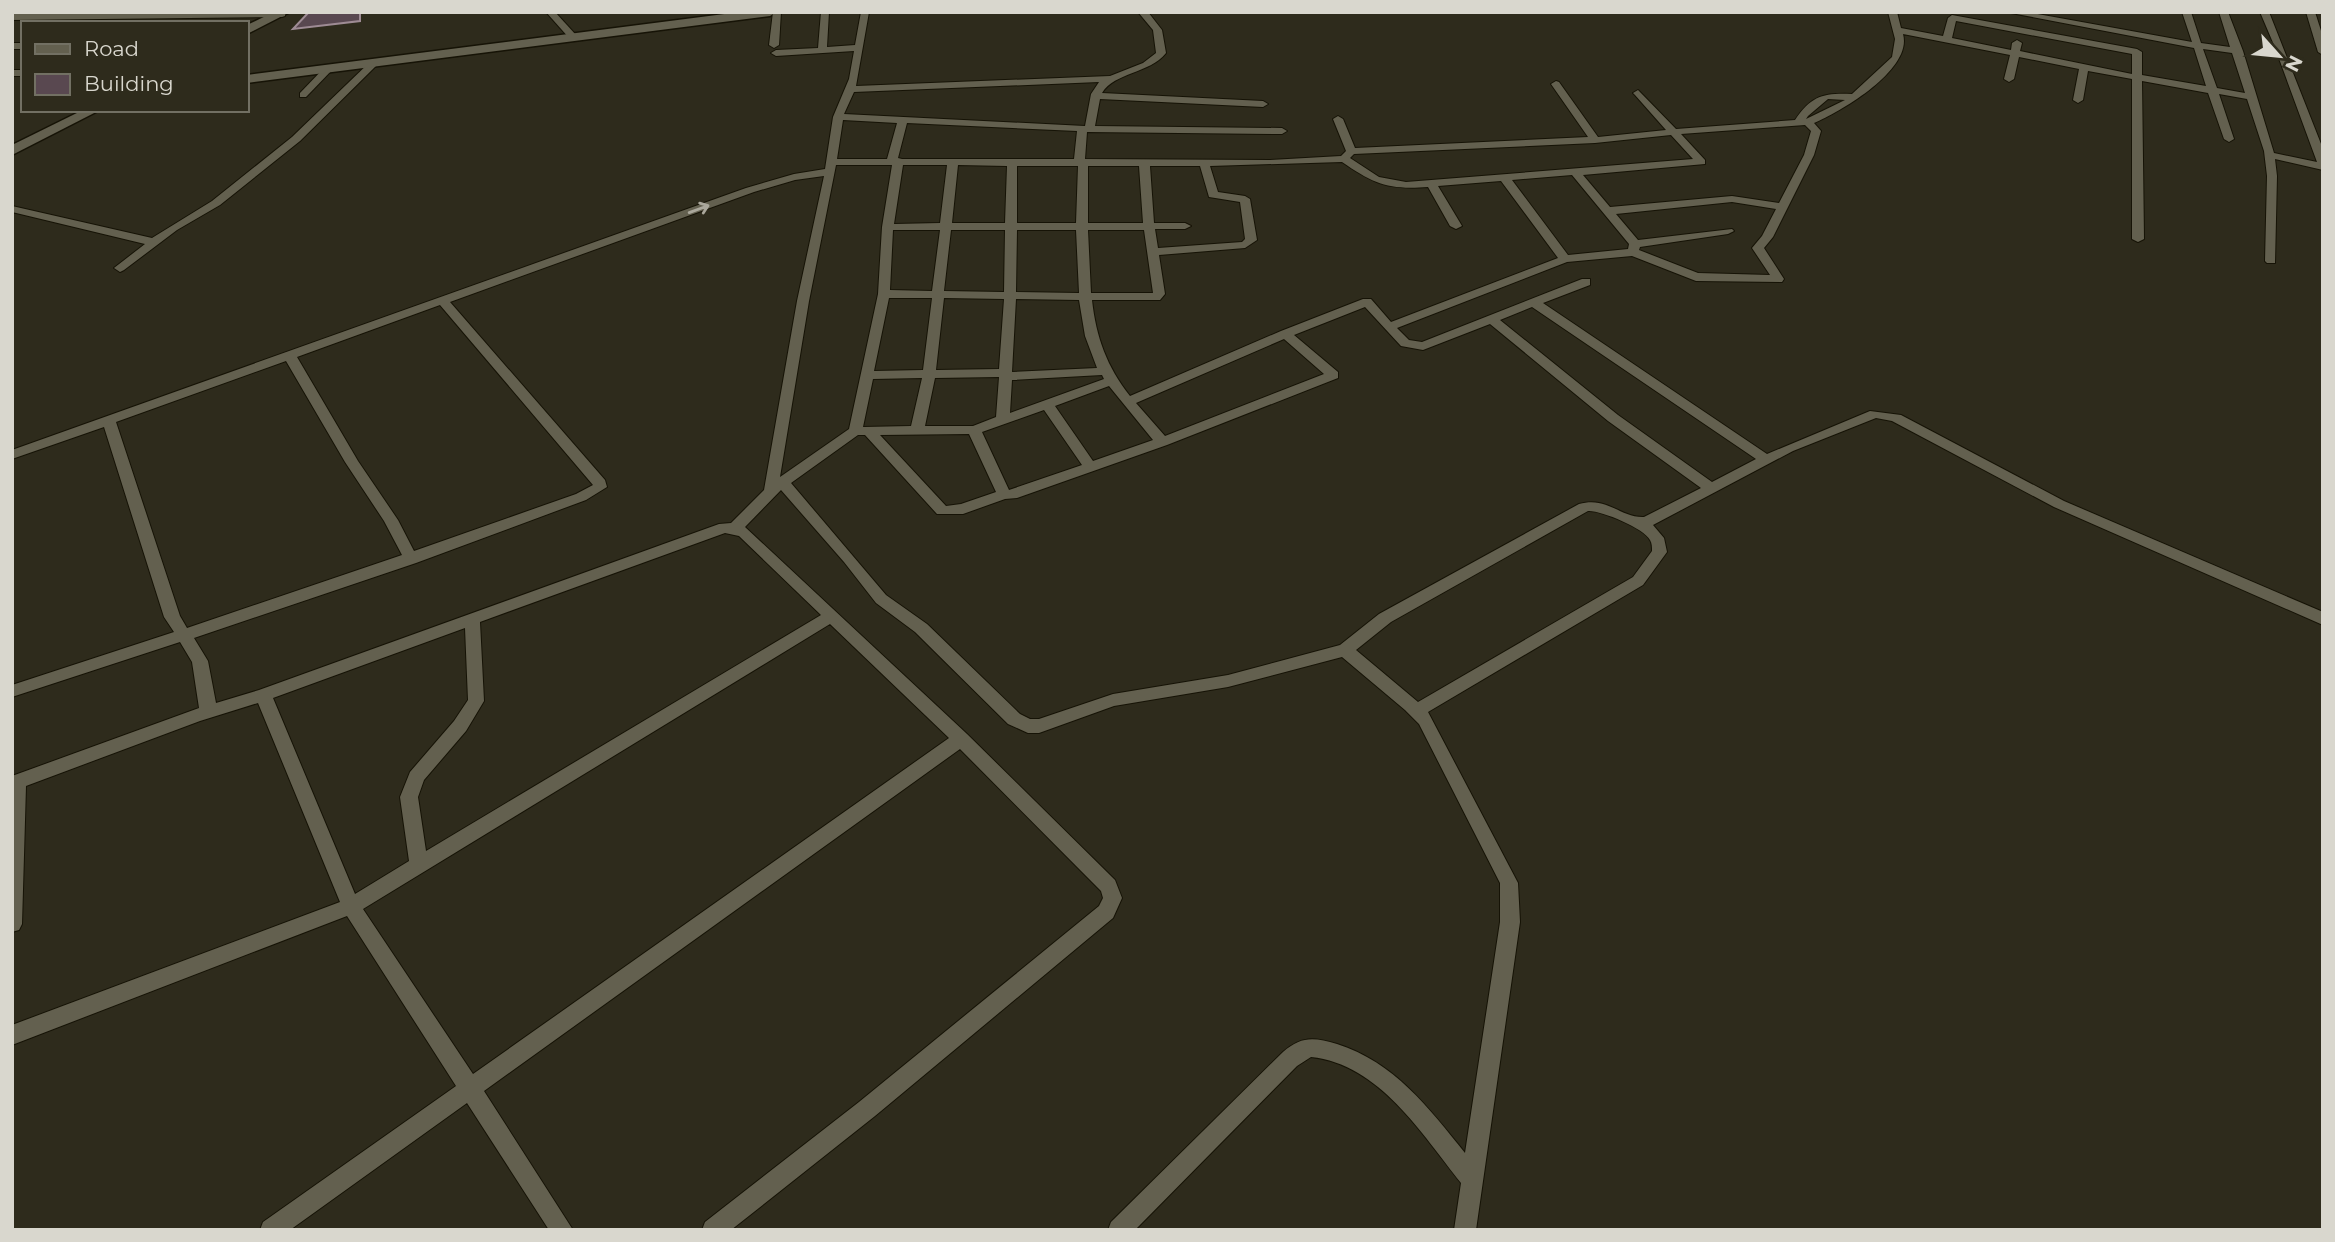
<svg xmlns="http://www.w3.org/2000/svg" width="2335" height="1242" viewBox="0 0 2335 1242" font-family="Montserrat,sans-serif">
  <style>
    .building { fill: #594850; stroke: #9e8b94; stroke-width: 2 }
    .lines { fill: none; stroke-linecap: round; stroke-linejoin: round }
    .street-casing { stroke: #161306; stroke-width: 2 }
    .secondary-casing { stroke: #161306; stroke-width: 3 }
    .street { fill: #63604f; fill-rule: evenodd }
    .secondary { fill: #63604f; fill-rule: evenodd }
    .oneway { stroke: #aaa79b }
  </style>
  <rect width="100%" height="100%" fill="#2e2b1c"/>
  <!-- building -->
  <polygon class="building" points="360,12 360,21 293,29 308,13"/>
  <g class="lines">
    <defs>
      <g id="street">
        <polygon points="285,12 285,16 282,17 12,20 12,14"/>
        <polygon points="546,12 555,12 576,35 576,39 570,39"/>
        <polygon points="773,12 781,12 779,45 774,48 769,45"/>
        <path d="M821 12H829L827 47 855 45 861 12H869L856 86 1110 76 1143 63 1156 53 1153 30 1138 12H1148L1162 30 1166 53C1149 74 1115 72 1102 93L1263 101 1268 104 1263 107 1100 99 1095 126 1282 128 1287 131 1282 134 1087 132 1085 159 1270 160 1341 156 1346 151 1333 119 1338 116 1343 119 1355 148 1588 137 1551 84 1556 81 1559 82 1598 137 1666 130 1635 95 1633 93 1638 90 1676 129 1795 120C1812 95 1824 93 1852 94L1892 57 1895 39 1888 12H1897L1901 28 1943 36 1948 18 1952 15 2137 49 2142 52V75L2206 86 2194 48 2006 12H2026L2192 42 2182 12H2191L2201 43 2230 47 2219 12H2228L2243 51 2274 153 2317 162 2274 45 2260 12H2269L2323 149V170L2275 159 2277 176 2275 263H2267L2265 261 2267 176 2264 151 2247 99 2219 94 2234 139 2229 142 2224 139 2208 93 2142 81 2144 239 2138 242 2132 239V79L2088 71 2083 100 2078 103 2073 100 2079 69 2019 57 2014 79 2009 82 2004 79 2010 55 1903 34C1913 69 1842 111 1814 123L1821 131 1814 155 1773 237 1764 248 1784 279 1782 282 1696 281 1632 256 1567 262 1397 328 1409 340 1422 342 1582 279H1590V285L1543 303 1767 454 1870 411 1901 415 2064 501 2323 612V625L2054 507 1892 421 1876 418 1793 451 1653 525 1664 538 1667 552 1643 585 1428 712 1518 883 1520 922 1476 1230H1454L1461 1183C1422 1134 1379 1064 1311 1057L1297 1066 1135 1230H1108L1111 1222 1283 1052C1301 1036 1314 1037 1337 1044 1394 1062 1429 1108 1465 1153L1500 922V883L1419 724 1405 710 1342 657 1228 687 1114 706 1039 733H1028L1008 724 915 632 876 603 844 562 781 490 745 527 967 734 1115 880 1122 898 1113 918 875 1116 731 1230H702L705 1222 859 1102 1099 906 1103 898 1101 891 960 749 484 1091 573 1230H549L467 1103 290 1230H260L263 1222 456 1086 347 916 12 1045V1025L340 902 258 703 200 721 26 786 22 924 19 930 12 932V776L199 708 192 662 180 642 12 697V685L174 632 164 617 104 427 12 459V450L746 188 794 174 825 169 833 117 849 79 854 51 776 56 771 53 776 50 818 48ZM1956 21 2132 54V74L2020 51 2022 43 2017 40 2012 43 2011 50 1952 38ZM2203 49 2232 53 2245 93 2217 88ZM1099 82 1091 94 1085 126 844 114 854 92ZM1828 99 1845 100 1806 119 1808 116ZM843 120 897 123 887 159H837ZM907 123 1077 131 1074 159H902L898 158ZM1805 125 1811 131 1804 155 1779 203 1732 196 1610 207 1583 175 1705 164V160L1681 134ZM1671 135 1693 159 1406 182 1379 177 1350 158 1354 154 1595 143ZM1342 162C1374 184 1388 190 1428 187L1450 226 1456 229 1462 226 1438 186 1501 181 1558 258 1391 322 1371 299H1363L1281 331 1130 396C1107 367 1096 337 1092 300H1160L1165 294 1159 255 1245 248 1257 240 1250 199 1245 196 1218 192 1210 166ZM836 165H892L882 227 878 294 849 429 780 477 809 301ZM903 165H947L940 223 894 224ZM958 165 1007 166 1005 223H952ZM1017 166H1078L1076 223H1017ZM1088 166H1139L1143 223H1088ZM1150 166H1200L1209 197 1240 202 1245 239 1242 242 1158 248 1155 229H1185L1191 226 1185 223H1154ZM1572 175 1629 244 1628 249 1568 255 1512 180ZM824 176 797 301 764 490 731 523 719 524 259 690 216 703 208 661 194 638 416 563 586 500 607 487 605 480 450 302 754 192 795 180ZM1732 202 1776 209 1762 236 1752 248 1770 275 1698 273 1639 250 1640 247 1728 234 1734 231 1732 229 1638 240 1616 214ZM893 230H940L932 291 890 290ZM951 230H1005L1004 292 944 291ZM1017 230H1076L1079 293 1016 292ZM1088 230H1144L1153 293H1091ZM889 298H932L923 370 874 371ZM944 298 1004 299 999 369 936 370ZM1016 299 1079 300 1085 336 1097 368 1012 372ZM440 305 593 485 576 494 414 551 398 520 358 461 297 357ZM1365 307 1401 346 1423 350 1490 324 1608 421 1701 488 1644 517C1620 518 1608 496 1579 504L1379 614 1340 645 1228 675 1113 694 1039 719H1030L1020 714 927 624 886 595 791 483 858 435H865L937 514H963L1005 499 1017 498 1167 445 1338 378V372L1294 335ZM1532 307 1756 459 1712 482 1618 415 1500 320ZM1284 339 1324 374 1165 436 1136 403ZM286 361 345 462 384 521 402 555 187 628 180 616 116 422ZM1102 375 1104 379 1010 413 1012 380ZM999 377 996 417 973 426H925L935 378ZM922 378 911 426 863 427 873 379ZM1109 386 1153 440 1093 461 1055 406ZM1044 410 1082 465 1009 490 982 432ZM969 434 996 492 961 504 946 506 880 435ZM1588 511C1600 510 1644 528 1650 540 1652 543 1652 547 1652 551L1633 577 1418 702 1356 650 1391 622ZM725 533 739 536 821 615 426 851 418 797 424 780 466 731 484 701 480 622ZM830 624 949 738 473 1074 363 909ZM465 628 468 700 454 721 410 772 400 797 409 861 355 894 273 698Z"/>
        <polygon points="2306,12 2315,12 2323,37 2323,55 2318,52"/>
        <rect x="12" y="43" width="11" height="6"/>
        <polygon points="372,60 380,62 300,141 220,205 177,230 124,270 120,272 114,268 145,244 12,212 12,206 152,238 212,201 292,137"/>
        <polygon points="326,66 334,68 306,97 300,97 300,93"/>
        <rect x="12" y="70" width="11" height="6"/>
      </g>
      <g id="secondary">
        <polygon points="274,12 290,12 247,34 247,25"/>
        <polygon points="740,12 776,12 770,16 247,83 247,75"/>
        <polygon points="83,110 100,110 12,155 12,145"/>
      </g>
    </defs>
    <!-- street casing -->
    <use href="#street" class="street-casing"/>
    <!-- secondary casing -->
    <use href="#secondary" class="secondary-casing"/>
    <!-- street -->
    <use href="#street" class="street"/>
    <!-- secondary -->
    <use href="#secondary" class="secondary"/>
  </g>
  <!-- one-way arrows -->
  <defs><path id="oneway-shaft" d="M-6 0H5M1.5-3L5.5 0L1.5 3" fill="none" stroke-width="1.6" stroke-linecap="round" stroke-linejoin="round" transform="scale(1.75)"/></defs>
  <use class="oneway" href="#oneway-shaft" transform="translate(699 209) rotate(-20)"/>
  <!-- border -->
  <rect width="2335" height="1242" fill="none" stroke="#d9d7ce" stroke-width="28"/>
  <!-- legend -->
  <rect x="21" y="21" width="228" height="91" fill="#2e2b1c" stroke="#727063" stroke-width="2"/>
  <rect x="35" y="44" width="35" height="10" fill="#63604f" stroke="#727063" stroke-width="2"/>
  <text x="84" y="56" font-size="21" fill="#d9d7ce">Road</text>
  <rect x="35" y="74" width="35" height="21" fill="#594850" stroke="#727063" stroke-width="2"/>
  <text x="84" y="91" font-size="21" fill="#d9d7ce">Building</text>
  <!-- north arrow -->
  <g transform="translate(2279 56) rotate(117)" stroke="#2e2b1c" stroke-width="5" paint-order="stroke">
  <path d="M0-5L12 26L0 18L-12 26Z" fill="#d9d7ce"/>
  <text y="-10" font-size="19" font-weight="bold" text-anchor="middle" fill="#d9d7ce">N</text>
  </g>
</svg>
